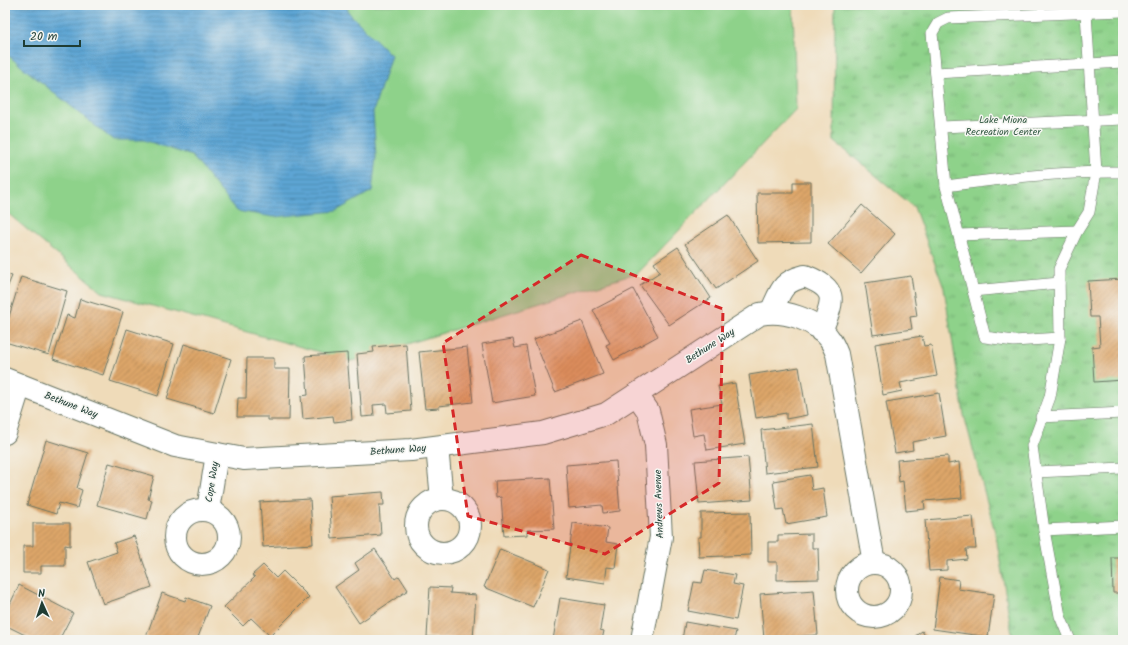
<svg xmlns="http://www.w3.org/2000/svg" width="1128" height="645" viewBox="0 0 1128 645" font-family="Kalam,sans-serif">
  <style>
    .green { fill: #8ed28a; stroke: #56885f }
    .park { fill: url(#park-tufts); stroke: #56885f }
    .water { fill: url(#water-rules); stroke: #3e7184 }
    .building { fill: url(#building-hatch) }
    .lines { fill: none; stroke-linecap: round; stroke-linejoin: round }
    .lane-casing { stroke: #687463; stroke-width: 12 }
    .street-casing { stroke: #687463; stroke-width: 24 }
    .lane { stroke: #fff; stroke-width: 11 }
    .street { stroke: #fff; stroke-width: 22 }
    .marked { fill: #d62828; fill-opacity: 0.2; stroke: #d62828; stroke-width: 3; stroke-dasharray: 8 5; stroke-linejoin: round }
    .labels { text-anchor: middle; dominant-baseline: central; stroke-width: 3; stroke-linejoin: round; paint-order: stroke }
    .park-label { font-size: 10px; fill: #355b45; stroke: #f6f6f2 }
    .street-label { font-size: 10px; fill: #1f3d34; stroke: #f6f6f2 }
  </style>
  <defs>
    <pattern id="park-tufts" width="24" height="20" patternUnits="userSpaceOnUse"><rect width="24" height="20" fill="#8ed28a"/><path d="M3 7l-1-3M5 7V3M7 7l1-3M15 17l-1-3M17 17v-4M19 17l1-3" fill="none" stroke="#73ac72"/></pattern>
    <pattern id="water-rules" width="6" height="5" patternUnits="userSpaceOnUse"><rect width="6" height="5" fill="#5da5d4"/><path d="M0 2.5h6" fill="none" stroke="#4c88ad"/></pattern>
    <pattern id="building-hatch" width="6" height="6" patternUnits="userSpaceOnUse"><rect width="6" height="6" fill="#dda669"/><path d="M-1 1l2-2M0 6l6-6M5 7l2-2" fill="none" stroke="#b38857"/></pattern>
  </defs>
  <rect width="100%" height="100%" fill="#f6f6f2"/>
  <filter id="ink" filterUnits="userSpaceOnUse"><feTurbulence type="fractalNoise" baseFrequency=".025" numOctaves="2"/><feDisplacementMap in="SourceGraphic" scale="8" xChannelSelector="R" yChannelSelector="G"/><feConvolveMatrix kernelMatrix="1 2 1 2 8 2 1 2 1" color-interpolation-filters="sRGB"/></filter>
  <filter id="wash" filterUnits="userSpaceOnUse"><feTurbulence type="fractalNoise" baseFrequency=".012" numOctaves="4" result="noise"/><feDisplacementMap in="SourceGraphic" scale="16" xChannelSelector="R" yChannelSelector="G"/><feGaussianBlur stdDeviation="0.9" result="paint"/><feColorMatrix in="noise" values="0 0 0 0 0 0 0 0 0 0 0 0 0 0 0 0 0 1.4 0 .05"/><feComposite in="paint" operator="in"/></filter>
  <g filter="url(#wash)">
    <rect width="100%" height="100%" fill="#efdbb9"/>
    <!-- green -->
    <polygon class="green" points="5,5 793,5 796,109 638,273 352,361 102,292 5,211"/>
    <!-- park -->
    <polygon class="park" points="835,5 1123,5 1123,640 1013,640 996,536 964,415 944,288 914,207 834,141"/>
    <!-- water -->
    <polygon class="water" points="5,5 346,5 349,13 391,55 373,112 376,157 372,191 336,211 274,217 237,211 192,156 144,140 113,140 5,53"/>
    <g id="blocks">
      <!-- building -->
      <g class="building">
        <polygon points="793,182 811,182 811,242 758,243 757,193 793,193"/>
        <polygon points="862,205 895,234 861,273 828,244"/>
        <polygon points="728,215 758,261 716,289 685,244"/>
        <polygon points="678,247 711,298 669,325 640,285 660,272 654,263"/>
        <polygon points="5,274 12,276 5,293"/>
        <polygon points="911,276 917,316 910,317 912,329 873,335 865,283"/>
        <polygon points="21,277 67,291 49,355 5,342 5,330"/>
        <polygon points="1123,279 1123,380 1094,382 1092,347 1100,346 1098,317 1090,317 1088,281"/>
        <polygon points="633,289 658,336 614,360 606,345 610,343 593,310"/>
        <polygon points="80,299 123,312 103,375 53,359 67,315 75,318"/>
        <polygon points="582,321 603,374 555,392 534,339"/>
        <polygon points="127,329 174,344 158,396 110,381"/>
        <polygon points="922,336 924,346 931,345 937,376 900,383 902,391 883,395 875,344"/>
        <polygon points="513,339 515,348 526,346 535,396 492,403 482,344"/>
        <polygon points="184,344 231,359 214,413 167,399"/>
        <polygon points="406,344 411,411 387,413 386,404 373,405 374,416 362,417 357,354 374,352 373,347"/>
        <polygon points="467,347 473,402 439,406 439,408 425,409 419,352"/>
        <polygon points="347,353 352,420 334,422 333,416 303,419 301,396 308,395 305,356"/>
        <polygon points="247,358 274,358 274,369 290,369 289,420 268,420 268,417 237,417 238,398 246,398"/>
        <polygon points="799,367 807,415 786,419 786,413 756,418 749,375"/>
        <polygon points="735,383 745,444 707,450 704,434 693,436 689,409 722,404 718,386"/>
        <polygon points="939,393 946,436 912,442 913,450 895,453 886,402"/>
        <polygon points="813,424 818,467 765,473 761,430"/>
        <polygon points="46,440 88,453 77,488 82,490 77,508 59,503 56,514 27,505"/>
        <polygon points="948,456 948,464 959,462 962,498 924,501 925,509 906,511 903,481 899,482 897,460"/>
        <polygon points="748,457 752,500 699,504 695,461"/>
        <polygon points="616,461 620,511 603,513 602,505 569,508 566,465"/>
        <polygon points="109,463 154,476 148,499 152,500 147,519 97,505"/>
        <polygon points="810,475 812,490 823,488 827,517 786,524 783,509 777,510 773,481"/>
        <polygon points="550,478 554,529 527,530 527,535 504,536 501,497 496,498 495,481"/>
        <polygon points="383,492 384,505 379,505 381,535 332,539 329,496"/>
        <polygon points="310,499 313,544 263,547 260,502"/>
        <polygon points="750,512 751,555 699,557 698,537 701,537 701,513"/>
        <polygon points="973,516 976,549 966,549 967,559 947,561 947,570 929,571 925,520"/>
        <polygon points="33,523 70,523 70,546 65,545 65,566 41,566 41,573 23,573 23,546 33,546"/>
        <polygon points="573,523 608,528 606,542 618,544 615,568 607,567 605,583 566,577"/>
        <polygon points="812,534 812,548 818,548 819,579 777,580 777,562 768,562 768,542 778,542 778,535"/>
        <polygon points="134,536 152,587 103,604 88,562 117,552 114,543"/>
        <polygon points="375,549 395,579 399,576 408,590 359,623 335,587 359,570 355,563"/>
        <polygon points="500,549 549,569 533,607 484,587"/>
        <polygon points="1112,558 1123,558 1123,593 1113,593"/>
        <polygon points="263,565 276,578 283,571 309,597 270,636 251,618 243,626 224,607 255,577 252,575"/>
        <polygon points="705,570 735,575 733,584 743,586 736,620 688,611 694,582 702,583"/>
        <polygon points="940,577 959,580 958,589 994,594 988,637 933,629"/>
        <polygon points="19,585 73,613 59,640 35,640 5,625 5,615"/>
        <polygon points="430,587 451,588 450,593 476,595 473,639 427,637"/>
        <polygon points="814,590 818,635 764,639 760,594"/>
        <polygon points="162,593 185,601 186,597 210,606 197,640 155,640 146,637"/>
        <polygon points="560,598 604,605 600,630 604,631 602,640 553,640"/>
        <polygon points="685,622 736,631 734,640 682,640"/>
        <polygon points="922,631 928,640 910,640"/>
      </g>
    </g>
  </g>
  <g filter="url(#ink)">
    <use href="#blocks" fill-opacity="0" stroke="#687463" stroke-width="1"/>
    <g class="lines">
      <defs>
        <g id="lane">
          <polyline points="936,73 1123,62"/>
          <polyline points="941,127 1123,119"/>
          <path d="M946 186C1005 178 1064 171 1123 172"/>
          <polyline points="959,235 1077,231"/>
          <polyline points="973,291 1059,283"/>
          <polyline points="1060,338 1014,341 985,337 946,186 932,33 938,23 948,18 1123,11"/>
          <polyline points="1041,417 1123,413"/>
          <polyline points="1036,472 1123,468"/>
          <polyline points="1044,530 1123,526"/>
          <polyline points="1070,640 1060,616 1044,530 1032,446 1050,397 1060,338 1059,269 1077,231 1089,212 1096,172 1086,13"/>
        </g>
        <g id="street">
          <path d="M771 312C781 291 781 282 805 276 840 290 833 301 821 331"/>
          <path d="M5 379 175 446 244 459 411 450 543 433 606 414 760 314C783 309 816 319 830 340 833 344 835 349 837 354L874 563"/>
          <polyline points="637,395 648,411 656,445 661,537 642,640"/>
          <polyline points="5,433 20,385"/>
          <polyline points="437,447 442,499"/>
          <circle cx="443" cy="526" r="27"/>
          <polyline points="208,510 217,454"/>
          <circle cx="202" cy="537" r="27"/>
          <circle cx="874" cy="590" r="27"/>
        </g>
      </defs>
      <!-- lane casing -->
      <use href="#lane" class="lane-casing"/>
      <!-- street casing -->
      <use href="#street" class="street-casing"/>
      <!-- lane -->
      <use href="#lane" class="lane"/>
      <!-- street -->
      <use href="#street" class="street"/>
    </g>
  </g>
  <!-- marked area -->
  <path class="marked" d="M581 255 723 309 719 483 605 554 468 516 443 343Z"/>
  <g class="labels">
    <!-- park labels -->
    <g class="park-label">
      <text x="1003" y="120">Lake Miona<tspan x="1003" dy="12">Recreation Center</tspan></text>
    </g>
    <!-- street labels -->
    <g class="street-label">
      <text transform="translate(710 346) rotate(-33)">Bethune Way</text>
      <text transform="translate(71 405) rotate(21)">Bethune Way</text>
      <text transform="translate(398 450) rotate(-4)">Bethune Way</text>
      <text transform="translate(212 482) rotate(-81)">Cope Way</text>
      <text transform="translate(659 504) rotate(-92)">Andrews Avenue</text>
    </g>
  </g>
  <!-- margin -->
  <rect width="1128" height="645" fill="none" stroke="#f6f6f2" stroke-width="20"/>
  <!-- north arrow -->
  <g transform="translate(42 603) rotate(357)" stroke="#f6f6f2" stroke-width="3" paint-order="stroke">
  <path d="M0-3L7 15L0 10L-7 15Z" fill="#1f3d34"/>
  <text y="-6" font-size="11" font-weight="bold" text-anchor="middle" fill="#1f3d34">N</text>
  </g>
  <!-- scale -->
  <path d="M24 40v6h56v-6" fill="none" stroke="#1f3d34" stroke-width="2"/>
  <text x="30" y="40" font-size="12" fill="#1f3d34" stroke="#f6f6f2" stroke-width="3" paint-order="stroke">20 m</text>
</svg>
